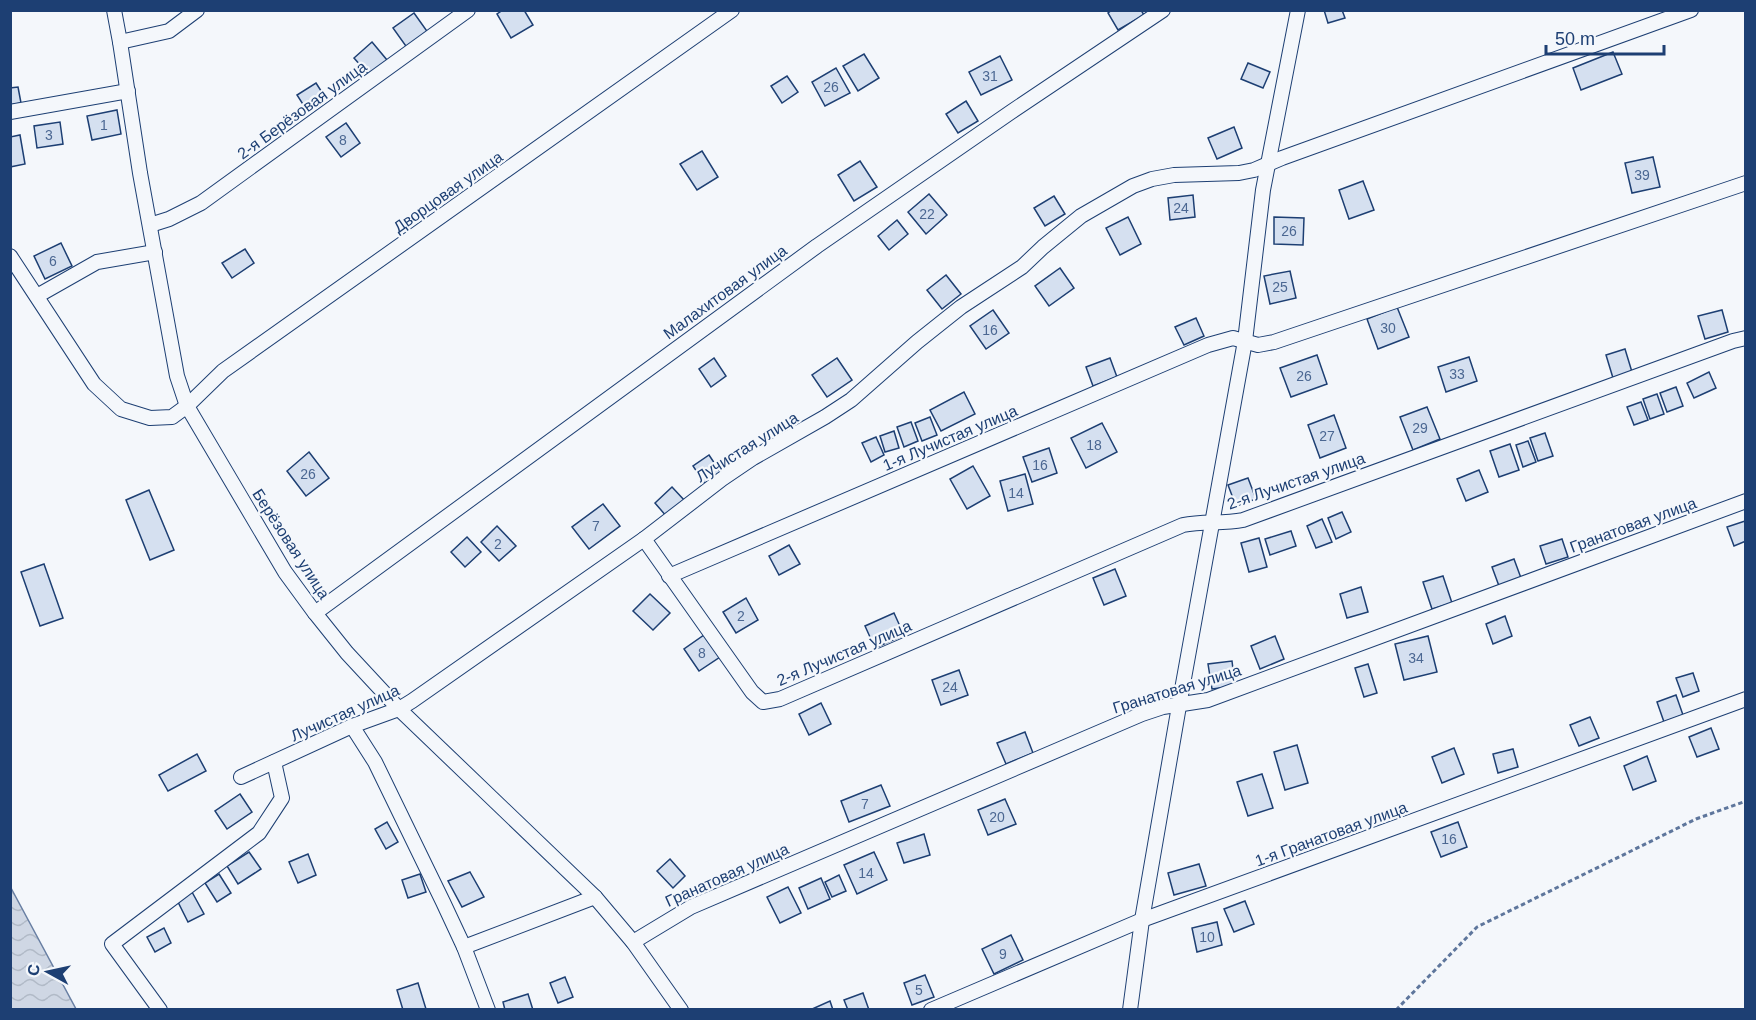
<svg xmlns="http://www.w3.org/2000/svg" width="1756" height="1020" viewBox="0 0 1756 1020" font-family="Arial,sans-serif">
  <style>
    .water { fill: url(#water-waves); stroke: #687fa3; stroke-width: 1.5 }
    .building { fill: #d5e0f0; stroke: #1d3f73; stroke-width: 1.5 }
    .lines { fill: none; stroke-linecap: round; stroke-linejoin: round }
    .street-casing { stroke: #1d3f73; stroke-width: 16 }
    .path { stroke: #5e769c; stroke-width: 3; stroke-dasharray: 4.5 3; stroke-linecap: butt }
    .street { stroke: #f4f7fb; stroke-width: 14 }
    .labels { text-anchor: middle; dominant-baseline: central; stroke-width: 4.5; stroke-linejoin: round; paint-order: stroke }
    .number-label { font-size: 14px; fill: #4b6792 }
    .street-label { font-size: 16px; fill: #1d3f73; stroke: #f4f7fb }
  </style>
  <defs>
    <pattern id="water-waves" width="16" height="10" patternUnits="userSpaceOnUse" patternTransform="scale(1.5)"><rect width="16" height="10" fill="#cfd7e4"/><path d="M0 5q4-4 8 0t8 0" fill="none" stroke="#b1bac7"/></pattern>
  </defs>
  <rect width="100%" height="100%" fill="#f4f7fb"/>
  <!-- water -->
  <polygon class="water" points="11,888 76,1009 11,1009"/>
  <!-- building -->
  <g class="building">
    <polygon points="503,10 524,10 533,25 511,38 497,14"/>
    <polygon points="1112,10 1141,10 1144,15 1118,30 1108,13"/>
    <polygon points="1324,10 1342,10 1345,18 1328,23"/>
    <polygon points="414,13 429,34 408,49 393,28"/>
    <polygon points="372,42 387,60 369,75 354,58"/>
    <polygon points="1613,52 1622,74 1581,90 1573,68"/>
    <polygon points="864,54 879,78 858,91 843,66"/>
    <polygon points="1000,56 1012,80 981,95 969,72"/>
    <polygon points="1248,63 1270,72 1263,88 1241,79"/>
    <polygon points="836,68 850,93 825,106 812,82"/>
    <polygon points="787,76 798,92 782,103 771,86"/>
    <polygon points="316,83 325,97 306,109 297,95"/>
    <polygon points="18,87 21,103 10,105 10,88"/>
    <polygon points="966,101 978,121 958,133 946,114"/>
    <polygon points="117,110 121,134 92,140 87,116"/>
    <polygon points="60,122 63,144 37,148 34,126"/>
    <polygon points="346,123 360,143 341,157 326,137"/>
    <polygon points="1234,127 1242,148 1217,159 1208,138"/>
    <polygon points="20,135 25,164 10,167 10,137"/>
    <polygon points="702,151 718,177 697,190 680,164"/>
    <polygon points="1653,157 1660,187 1632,193 1625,163"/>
    <polygon points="860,161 877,187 854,201 838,175"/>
    <polygon points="1363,181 1374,210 1349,219 1339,190"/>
    <polygon points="929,194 947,215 926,234 908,212"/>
    <polygon points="1193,195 1195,217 1170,220 1168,198"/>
    <polygon points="1054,196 1065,214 1045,226 1034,208"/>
    <polygon points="1128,217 1141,244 1120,255 1106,228"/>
    <polygon points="1274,217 1304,218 1303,245 1274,244"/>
    <polygon points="897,220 908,234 889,250 878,236"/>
    <polygon points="61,243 72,266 45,279 34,256"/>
    <polygon points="245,249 254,263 232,278 222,263"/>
    <polygon points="1060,268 1074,288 1049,306 1035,286"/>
    <polygon points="1290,271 1296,298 1270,304 1264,276"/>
    <polygon points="946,275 961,294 942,309 927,290"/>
    <polygon points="1397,307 1409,337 1378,349 1367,319"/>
    <polygon points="993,310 1009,333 986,349 970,326"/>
    <polygon points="1722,310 1728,332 1705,339 1698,316"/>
    <polygon points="1196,318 1204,336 1184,345 1175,327"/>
    <polygon points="1625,349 1632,372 1613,378 1606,355"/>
    <polygon points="1317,355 1327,384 1291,397 1280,368"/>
    <polygon points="1469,357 1477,381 1446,392 1438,367"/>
    <polygon points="714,358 726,376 711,387 699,369"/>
    <polygon points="837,358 852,380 827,397 812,375"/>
    <polygon points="1110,358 1117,377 1093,386 1086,367"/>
    <polygon points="1709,372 1716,388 1694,398 1687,383"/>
    <polygon points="1676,387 1683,406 1667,412 1660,393"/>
    <polygon points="964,392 975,414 941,431 930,410"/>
    <polygon points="1657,394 1664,414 1650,419 1643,399"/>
    <polygon points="1641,402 1648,420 1634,425 1627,407"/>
    <polygon points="1427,407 1440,439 1413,450 1400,417"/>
    <polygon points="1334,415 1346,448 1320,458 1308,425"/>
    <polygon points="930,417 937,435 922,441 915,423"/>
    <polygon points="911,422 918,441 904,447 897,427"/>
    <polygon points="1102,423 1117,452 1086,468 1071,438"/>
    <polygon points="894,431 899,448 885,452 880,436"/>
    <polygon points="1545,433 1553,456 1538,461 1530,438"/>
    <polygon points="876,437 884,455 871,462 862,443"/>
    <polygon points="1528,441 1536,462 1523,467 1516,445"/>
    <polygon points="1510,444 1519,470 1499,477 1490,451"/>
    <polygon points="1049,448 1057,473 1032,482 1023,457"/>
    <polygon points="309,452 329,478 306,496 287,471"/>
    <polygon points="709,455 721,473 705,484 693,466"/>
    <polygon points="973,466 990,496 967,509 950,479"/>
    <polygon points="1479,470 1488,492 1466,501 1457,479"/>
    <polygon points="1025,474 1033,504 1008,511 1000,481"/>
    <polygon points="1248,478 1256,499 1236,506 1228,485"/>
    <polygon points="672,487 685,501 667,517 655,503"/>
    <polygon points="149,490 174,550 150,560 126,500"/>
    <polygon points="603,504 620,526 589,549 572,527"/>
    <polygon points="1342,512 1351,532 1336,539 1328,518"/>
    <polygon points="1322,519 1332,542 1316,548 1307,526"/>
    <polygon points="1745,521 1746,541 1734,546 1727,527"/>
    <polygon points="497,526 516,546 499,561 481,542"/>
    <polygon points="1291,531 1296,546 1270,555 1265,539"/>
    <polygon points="467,537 481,552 465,567 451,552"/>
    <polygon points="1259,538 1267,567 1249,572 1241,543"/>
    <polygon points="1562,539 1568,557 1546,564 1540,546"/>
    <polygon points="789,545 800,564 779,575 769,556"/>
    <polygon points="1514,559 1521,578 1499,586 1492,567"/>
    <polygon points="44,564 63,618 40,626 21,572"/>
    <polygon points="1115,569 1126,596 1104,605 1093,578"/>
    <polygon points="1443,576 1452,603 1432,609 1423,582"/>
    <polygon points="1361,587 1368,612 1347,618 1340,594"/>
    <polygon points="650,594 670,613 653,630 633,611"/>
    <polygon points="746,598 758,620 736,633 723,612"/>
    <polygon points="894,613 904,635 875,648 865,626"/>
    <polygon points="1505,616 1512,636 1493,644 1486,624"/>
    <polygon points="704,635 720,657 699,671 684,649"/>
    <polygon points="1275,636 1284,659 1260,669 1251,646"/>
    <polygon points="1428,636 1437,672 1404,680 1395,644"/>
    <polygon points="1232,661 1235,686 1212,689 1208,664"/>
    <polygon points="1368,664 1377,693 1364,697 1355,668"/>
    <polygon points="959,670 968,695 941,705 932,680"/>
    <polygon points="1693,673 1699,691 1683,697 1676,678"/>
    <polygon points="1676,695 1683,715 1664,722 1657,702"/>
    <polygon points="821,703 831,724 809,735 799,714"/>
    <polygon points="1590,717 1599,738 1579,746 1570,725"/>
    <polygon points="1711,728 1719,749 1697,757 1689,737"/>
    <polygon points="1025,732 1033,753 1006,764 997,743"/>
    <polygon points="1297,745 1308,783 1285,790 1274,752"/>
    <polygon points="1454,748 1464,774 1442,783 1432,757"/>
    <polygon points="1513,749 1518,767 1498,773 1493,754"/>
    <polygon points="197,754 206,771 168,791 159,775"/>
    <polygon points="1647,756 1656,781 1633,790 1624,766"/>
    <polygon points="1262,774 1273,808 1248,816 1237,782"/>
    <polygon points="881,785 890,806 849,822 841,801"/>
    <polygon points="240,794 252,812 227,829 215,811"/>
    <polygon points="1005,799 1016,824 988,835 978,810"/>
    <polygon points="387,822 398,842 386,849 375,829"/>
    <polygon points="1458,822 1467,847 1441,857 1431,832"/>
    <polygon points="924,834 930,855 904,863 897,843"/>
    <polygon points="249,852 261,869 238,884 227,866"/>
    <polygon points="874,852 887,880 857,894 844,865"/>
    <polygon points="308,854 316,875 298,883 289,862"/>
    <polygon points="670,859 685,876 673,888 657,871"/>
    <polygon points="1199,864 1206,886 1174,895 1168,873"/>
    <polygon points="470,872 484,897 462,907 448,881"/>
    <polygon points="219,874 231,893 217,902 205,883"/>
    <polygon points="420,874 426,892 408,898 402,880"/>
    <polygon points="839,875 846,891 832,897 825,882"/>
    <polygon points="821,878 830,899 808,909 799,888"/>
    <polygon points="788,887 801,913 780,923 767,897"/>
    <polygon points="192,892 204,914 188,922 177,900"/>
    <polygon points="1245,901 1254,924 1234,932 1224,909"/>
    <polygon points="1217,922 1222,945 1197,952 1192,928"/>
    <polygon points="164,928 171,943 155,952 147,937"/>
    <polygon points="1011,935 1023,960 994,974 982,949"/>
    <polygon points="925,975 934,997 912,1005 904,983"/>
    <polygon points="565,977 573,997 558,1003 550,983"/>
    <polygon points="418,983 426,1009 403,1010 397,990"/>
    <polygon points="863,993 869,1010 848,1010 844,1000"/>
    <polygon points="528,994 533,1010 505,1010 503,1002"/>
    <polygon points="830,1001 833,1010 810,1010"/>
  </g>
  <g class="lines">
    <defs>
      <g id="street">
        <polyline points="114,10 120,42 140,173 177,376 187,406 285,572 315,613 347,653 399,709 595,897 633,942 681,1010"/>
        <polyline points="120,42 169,31 197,10"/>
        <polyline points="10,112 128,91"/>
        <polyline points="150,225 169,219 201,203 468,10"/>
        <polyline points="10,256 94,384 121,409 150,418 172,417 187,406 223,371 732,10"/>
        <polyline points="37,296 97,262 155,252"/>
        <path d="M644 539 752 692 763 702 780 699 1183 525C1203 521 1223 524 1243 520L1733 341 1746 338"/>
        <polyline points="669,576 1208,345 1233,338 1258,345 1274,342 1746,183"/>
        <polyline points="315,613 817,246 1011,112 1163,10"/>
        <polyline points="352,726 375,762 443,902 464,947 488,1010"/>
        <polyline points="241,777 352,726 399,709 412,701 644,539 722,479 753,458 825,417 851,400 917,342 961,307 1022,267 1043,247 1081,216 1133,186 1152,179 1174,175 1239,173 1254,170 1282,158 1691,10"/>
        <polyline points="633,942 691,907 1142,714 1163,707 1208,700 1746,501"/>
        <polyline points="464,947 595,897"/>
        <polyline points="160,1010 112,944 259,833 282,798 274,762"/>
        <polyline points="931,1010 1142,920 1746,699"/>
        <polyline points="1130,1010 1142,920 1179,706 1245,341 1263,190 1298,10"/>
      </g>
    </defs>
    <!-- street casing -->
    <use href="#street" class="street-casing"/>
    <!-- path -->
    <polyline class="path" points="1396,1010 1477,927 1696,819 1746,801"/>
    <!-- street -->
    <use href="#street" class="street"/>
  </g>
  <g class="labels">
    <!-- number labels -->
    <g class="number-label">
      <text x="990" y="76">31</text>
      <text x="831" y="87">26</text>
      <text x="104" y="125">1</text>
      <text x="49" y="135">3</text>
      <text x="343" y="140">8</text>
      <text x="1642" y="175">39</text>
      <text x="1181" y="208">24</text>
      <text x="927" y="214">22</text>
      <text x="1289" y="231">26</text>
      <text x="53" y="261">6</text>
      <text x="1280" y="287">25</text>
      <text x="1388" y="328">30</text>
      <text x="990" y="330">16</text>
      <text x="1457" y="374">33</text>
      <text x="1304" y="376">26</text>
      <text x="1420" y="428">29</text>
      <text x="1327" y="436">27</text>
      <text x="1094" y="445">18</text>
      <text x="1040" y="465">16</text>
      <text x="308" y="474">26</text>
      <text x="1016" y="493">14</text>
      <text x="596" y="526">7</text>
      <text x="498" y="544">2</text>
      <text x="741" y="616">2</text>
      <text x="702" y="653">8</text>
      <text x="1416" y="658">34</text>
      <text x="950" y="687">24</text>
      <text x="865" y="804">7</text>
      <text x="997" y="817">20</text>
      <text x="1449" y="839">16</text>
      <text x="866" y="873">14</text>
      <text x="1207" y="937">10</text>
      <text x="1003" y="954">9</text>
      <text x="919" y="990">5</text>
    </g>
    <!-- street labels -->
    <g class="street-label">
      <text transform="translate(302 110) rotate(-36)">2-я Берёзовая улица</text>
      <text transform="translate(448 192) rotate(-35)">Дворцовая улица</text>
      <text transform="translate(725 292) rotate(-36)">Малахитовая улица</text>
      <text transform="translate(950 438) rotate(-23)">1-я Лучистая улица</text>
      <text transform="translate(747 447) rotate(-32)">Лучистая улица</text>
      <text transform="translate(1296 481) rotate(-19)">2-я Лучистая улица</text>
      <text transform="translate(1633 525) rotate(-20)">Гранатовая улица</text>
      <text transform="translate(291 544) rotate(57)">Берёзовая улица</text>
      <text transform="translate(844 653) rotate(-23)">2-я Лучистая улица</text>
      <text transform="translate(1177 689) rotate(-17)">Гранатовая улица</text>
      <text transform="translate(345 713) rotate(-24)">Лучистая улица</text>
      <text transform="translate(1331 834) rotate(-20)">1-я Гранатовая улица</text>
      <text transform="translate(727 875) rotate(-24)">Гранатовая улица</text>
    </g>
  </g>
  <!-- border -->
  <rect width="1756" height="1020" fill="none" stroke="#1d3f73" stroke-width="24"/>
  <!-- north arrow -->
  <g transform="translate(48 972) rotate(278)" stroke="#f4f7fb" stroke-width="4.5" paint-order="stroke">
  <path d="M0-4.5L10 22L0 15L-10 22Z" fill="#1d3f73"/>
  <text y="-9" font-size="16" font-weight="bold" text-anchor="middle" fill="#1d3f73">С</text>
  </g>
  <!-- scale -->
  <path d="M1546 45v9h118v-9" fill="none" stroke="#1d3f73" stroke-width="3"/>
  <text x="1555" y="45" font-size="18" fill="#1d3f73" stroke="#f4f7fb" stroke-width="4.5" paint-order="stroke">50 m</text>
</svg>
